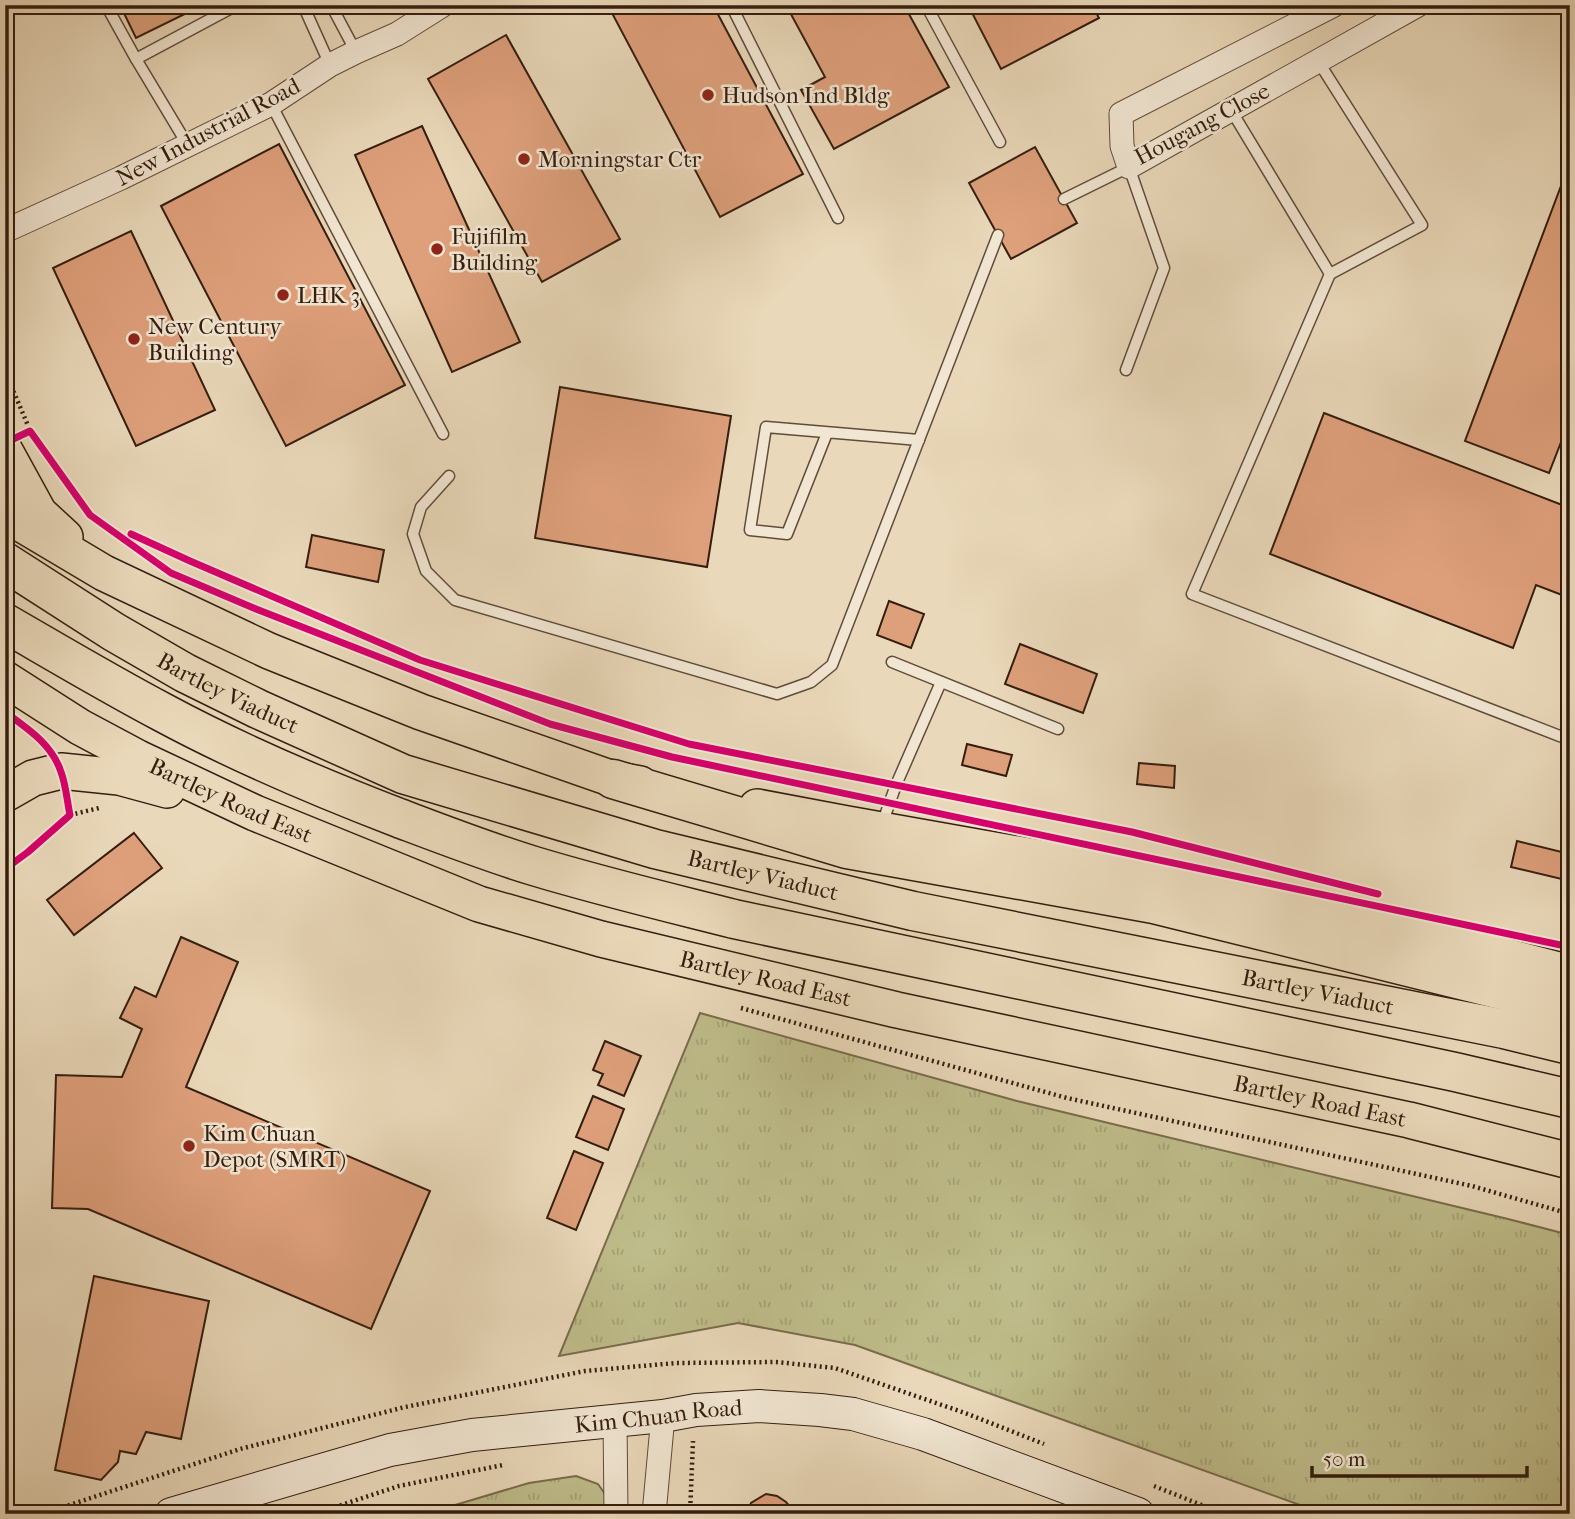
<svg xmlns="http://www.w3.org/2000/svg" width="1575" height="1519" viewBox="0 0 1575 1519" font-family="'IM FELL French Canon',serif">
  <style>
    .grass { fill: url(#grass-tufts); stroke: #796c4c; stroke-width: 2 }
    .building { fill: #dea07b; stroke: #341d0f; stroke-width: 2 }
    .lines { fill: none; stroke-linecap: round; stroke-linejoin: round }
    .lane-casing { stroke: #614c3a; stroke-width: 13 }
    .street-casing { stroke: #614c3a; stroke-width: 25 }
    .secondary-casing { stroke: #341d0f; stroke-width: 34 }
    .primary-casing { stroke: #341d0f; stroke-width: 38 }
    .highway-casing { stroke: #341d0f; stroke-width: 41 }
    .path { stroke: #341d0f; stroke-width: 4.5; stroke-dasharray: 2 3.5; stroke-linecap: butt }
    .lane { stroke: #f1e6d2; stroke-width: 10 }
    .street { stroke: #f1e6d2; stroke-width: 23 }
    .secondary { stroke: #f1e6d2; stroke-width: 32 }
    .primary { stroke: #e9d8b9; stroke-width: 35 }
    .highway { stroke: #e9d8b9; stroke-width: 38 }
    .cycleway-casing { stroke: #f1e6d2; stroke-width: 11 }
    .cycleway { stroke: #d6006c; stroke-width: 7 }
    .poi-dot { fill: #8f2418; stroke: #f1e6d2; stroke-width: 2.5 }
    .labels { text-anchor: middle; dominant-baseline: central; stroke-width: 5; stroke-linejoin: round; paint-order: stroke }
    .poi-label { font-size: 23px; fill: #341d0f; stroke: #f1e6d2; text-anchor: start }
    .street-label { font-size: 23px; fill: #341d0f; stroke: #f1e6d2 }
  </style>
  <defs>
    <pattern id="grass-tufts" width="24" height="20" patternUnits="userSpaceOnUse" patternTransform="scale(1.75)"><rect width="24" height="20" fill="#bebc8a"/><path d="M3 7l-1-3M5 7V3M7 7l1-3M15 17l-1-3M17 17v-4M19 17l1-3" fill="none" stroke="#a4a176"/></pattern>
  </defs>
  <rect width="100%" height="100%" fill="#e9d8b9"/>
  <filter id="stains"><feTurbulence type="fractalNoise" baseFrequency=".00286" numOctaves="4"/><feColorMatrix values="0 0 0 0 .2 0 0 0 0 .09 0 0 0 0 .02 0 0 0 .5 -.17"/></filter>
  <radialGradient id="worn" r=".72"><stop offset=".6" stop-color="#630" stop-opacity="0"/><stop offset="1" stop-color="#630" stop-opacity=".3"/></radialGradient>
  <!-- grass -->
  <g class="grass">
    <polygon points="700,1013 1017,1101 1508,1219 1570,1235 1570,1514 1325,1514 855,1345 738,1323 559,1356"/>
    <polygon points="576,1476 598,1484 619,1514 425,1514 529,1483"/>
  </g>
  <!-- building -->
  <g class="building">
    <polygon points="120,5 203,5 136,38"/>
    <polygon points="631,5 713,5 803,174 720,217 613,15"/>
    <polygon points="786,5 904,5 949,87 834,149 801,90 825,77"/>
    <polygon points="968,5 1092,5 1099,18 1001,69"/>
    <polygon points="506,35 620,239 542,282 428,79"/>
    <polygon points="422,126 520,342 452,372 355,155"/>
    <polygon points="279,144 405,385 286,446 161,206"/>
    <polygon points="1035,147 1077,223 1011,259 969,183"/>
    <polygon points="1570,162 1570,419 1549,473 1465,441"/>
    <polygon points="131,231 215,410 136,446 53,268"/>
    <polygon points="560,387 731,416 707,567 535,538"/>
    <polygon points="1324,413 1570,508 1570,515 1566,526 1570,528 1570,598 1536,585 1513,648 1270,554"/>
    <polygon points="312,535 384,550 378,582 306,567"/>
    <polygon points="889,601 924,614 911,648 877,635"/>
    <polygon points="1020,644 1097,674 1083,713 1005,684"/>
    <polygon points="967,744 1012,755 1006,776 962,765"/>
    <polygon points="1139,763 1175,766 1174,788 1137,784"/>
    <polygon points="134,833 162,868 74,935 47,900"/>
    <polygon points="1517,841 1570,854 1570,881 1511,867"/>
    <polygon points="181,937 238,962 186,1087 430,1191 371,1329 88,1209 52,1208 56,1075 122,1077 142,1029 120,1018 135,987 156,997"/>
    <polygon points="605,1041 641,1056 624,1096 598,1085 603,1074 593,1070"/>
    <polygon points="593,1096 624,1109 608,1150 576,1137"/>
    <polygon points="574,1151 603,1163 576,1230 547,1218"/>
    <polygon points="94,1276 209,1301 181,1439 146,1432 136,1454 120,1451 118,1462 101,1480 55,1470"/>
    <polygon points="766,1494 777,1496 786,1502 796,1514 747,1514 751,1503"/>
  </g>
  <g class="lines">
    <defs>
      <g id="lane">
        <polyline points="106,5 136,59 187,144"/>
        <polyline points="303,5 330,65"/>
        <polyline points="331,5 356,52"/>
        <polyline points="731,5 838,218"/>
        <polyline points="926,5 1000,142"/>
        <polyline points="136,59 237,5"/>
        <polyline points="271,104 443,434"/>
        <polyline points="1231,110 1330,274 1422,225 1318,61"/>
        <polyline points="1064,199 1129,167 1164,268 1126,370"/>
        <polyline points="1330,274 1192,594 1570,740"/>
        <polyline points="827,433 787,534 750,530 766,427 919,440"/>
        <polyline points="449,476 421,507 413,534 426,571 455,600 777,694 811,682 832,665 998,235"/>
        <polyline points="892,662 1058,729"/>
        <polyline points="882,824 896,785 941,682"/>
      </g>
      <g id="street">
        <polyline points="1334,5 1121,114 1122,146 1129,167 1418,5"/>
        <polyline points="5,231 121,178 271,104 330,65 356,52 397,34 443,5"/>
        <polyline points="615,1420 616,1514"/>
        <polyline points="654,1514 663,1416"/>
      </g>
      <g id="secondary">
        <path id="s1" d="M171 1514 390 1450 472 1435 663 1416 696 1410 759 1406 820 1410 853 1414 923 1434 1138 1514"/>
      </g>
      <g id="primary">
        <polyline points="5,451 39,513 65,537"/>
        <polyline points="5,514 104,573 269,651 421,712 613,779 640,784"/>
        <path id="s2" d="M5 679 80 727 138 758 255 813 479 904 601 939 897 1010 1409 1120 1570 1161"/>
        <polyline points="5,794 33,778 61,771 119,777 167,790"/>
        <polyline points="757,807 847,824 1085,866 1447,941 1570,973"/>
      </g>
      <g id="highway">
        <path id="s3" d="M5 562 114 632 185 673 258 709 403 774 655 849 913 911 1504 1029 1570 1045"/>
        <path d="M5 623C57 653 109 684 162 712 238 753 318 787 399 818 444 835 488 852 534 866 600 886 667 902 734 919L1455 1072 1570 1099"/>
        <polyline points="613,779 847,849 1154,904 1570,1007"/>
      </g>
    </defs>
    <!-- lane casing -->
    <use href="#lane" class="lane-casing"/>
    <!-- street casing -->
    <use href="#street" class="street-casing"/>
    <!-- secondary casing -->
    <use href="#secondary" class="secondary-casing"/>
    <!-- primary casing -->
    <use href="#primary" class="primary-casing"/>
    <!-- highway casing -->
    <use href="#highway" class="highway-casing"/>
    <!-- path -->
    <g class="path">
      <polyline points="5,371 29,428"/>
      <polyline points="91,516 146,555"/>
      <polyline points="329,638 461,689"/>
      <polyline points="598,737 672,757 753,774"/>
      <polyline points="70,815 99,808"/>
      <polyline points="741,1008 1067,1098 1472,1186 1570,1214"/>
      <polyline points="5,1114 9,1114"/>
      <polyline points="1154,1486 1224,1514"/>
      <polyline points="42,1514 240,1449 405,1407 585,1371 676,1363 776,1362 835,1368 965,1413 1044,1444"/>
      <polyline points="314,1514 399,1486 503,1465"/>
      <polyline points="690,1514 693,1441"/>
    </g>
    <!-- lane -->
    <use href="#lane" class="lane"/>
    <!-- street -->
    <use href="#street" class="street"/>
    <!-- secondary -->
    <use href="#secondary" class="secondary"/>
    <!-- primary -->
    <use href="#primary" class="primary"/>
    <!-- highway -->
    <use href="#highway" class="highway"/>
    <defs>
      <g id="cycleway">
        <polyline points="5,443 30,431 90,515 171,573 256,609 550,724 672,757 1570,947"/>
        <polyline points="131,534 190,561 420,660 689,744 1132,832 1378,894"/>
        <path d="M5 712C27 728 52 744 61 772 66 785 67 801 70 815L28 852 5 869"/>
        <path d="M5 1047C9 1122 9 1196 8 1271L5 1288"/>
      </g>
    </defs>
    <!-- cycleway casing -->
    <use href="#cycleway" class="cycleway-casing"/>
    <!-- cycleway -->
    <use href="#cycleway" class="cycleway"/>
  </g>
  <!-- markers -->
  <g class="poi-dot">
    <circle cx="708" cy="95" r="7"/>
    <circle cx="524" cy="159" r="7"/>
    <circle cx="437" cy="249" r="7"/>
    <circle cx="283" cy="295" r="7"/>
    <circle cx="134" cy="339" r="7"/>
    <circle cx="189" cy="1146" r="7"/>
  </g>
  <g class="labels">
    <!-- poi labels -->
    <g class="poi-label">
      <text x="722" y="95">Hudson Ind Bldg</text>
      <text x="538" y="159">Morningstar Ctr</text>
      <text x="451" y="236">Fujifilm<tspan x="451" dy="26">Building</tspan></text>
      <text x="297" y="295">LHK 3</text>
      <text x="148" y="326">New Century<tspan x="148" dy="26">Building</tspan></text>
      <text x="203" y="1133">Kim Chuan<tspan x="203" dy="26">Depot (SMRT)</tspan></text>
    </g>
    <!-- street labels -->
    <g class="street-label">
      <text transform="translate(1202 124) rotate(-28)">Hougang Close</text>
      <text transform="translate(208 132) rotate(-28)">New Industrial Road</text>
      <text stroke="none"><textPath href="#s3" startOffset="259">Bartley Viaduct</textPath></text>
      <text stroke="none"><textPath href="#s2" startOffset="257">Bartley Road East</textPath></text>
      <text stroke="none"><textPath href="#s3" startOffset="826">Bartley Viaduct</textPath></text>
      <text stroke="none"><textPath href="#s2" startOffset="822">Bartley Road East</textPath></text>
      <text stroke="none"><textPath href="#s3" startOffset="1393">Bartley Viaduct</textPath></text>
      <text stroke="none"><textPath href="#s2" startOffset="1390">Bartley Road East</textPath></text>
      <text stroke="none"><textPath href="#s1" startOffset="499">Kim Chuan Road</textPath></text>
    </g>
  </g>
  <!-- margin -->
  <rect width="1575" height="1519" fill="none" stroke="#e9d8b9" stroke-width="28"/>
  <rect x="7" y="7" width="1561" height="1505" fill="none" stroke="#341d0f" stroke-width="3.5"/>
  <rect x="14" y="14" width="1547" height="1491" fill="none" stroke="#341d0f" stroke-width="2"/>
  <!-- scale -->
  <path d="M1312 1466v10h215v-10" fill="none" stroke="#341d0f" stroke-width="3.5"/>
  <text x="1323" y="1466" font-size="21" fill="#341d0f" stroke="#f1e6d2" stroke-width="5" paint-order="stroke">50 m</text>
  <rect width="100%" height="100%" filter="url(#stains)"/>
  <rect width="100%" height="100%" fill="url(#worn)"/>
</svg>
